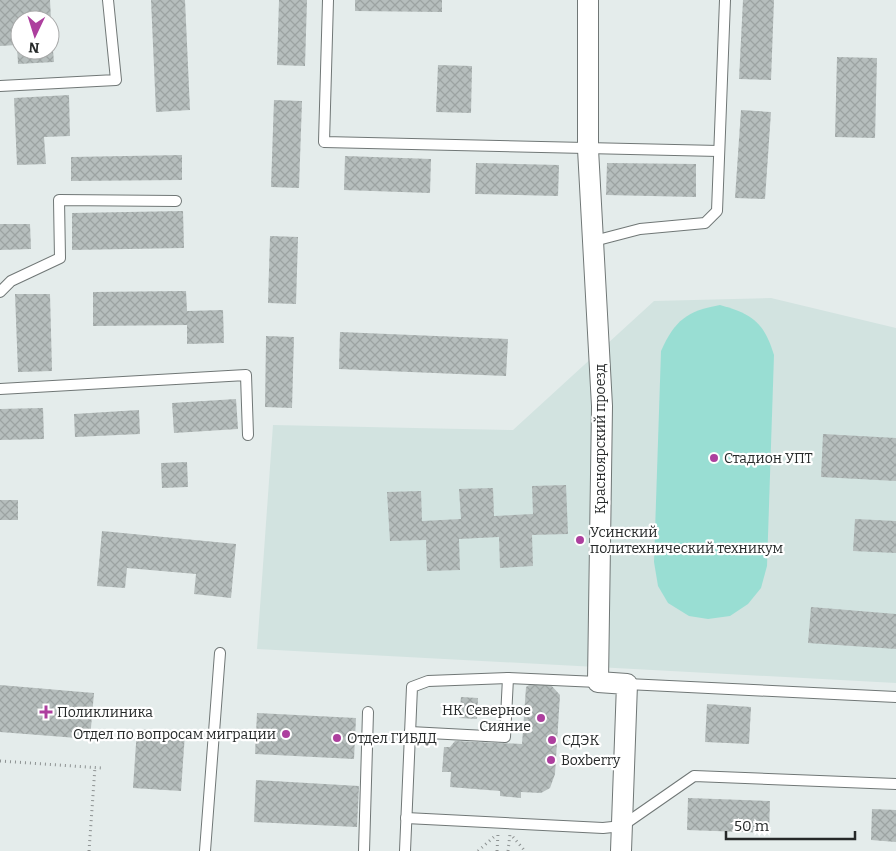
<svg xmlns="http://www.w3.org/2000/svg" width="896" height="851" viewBox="0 0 896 851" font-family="Bitter,serif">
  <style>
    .built { fill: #d2e3e0 }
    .pitch { fill: #99ded3 }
    .building { fill: url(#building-cross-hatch) }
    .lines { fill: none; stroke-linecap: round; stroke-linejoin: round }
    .lane-casing { stroke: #707776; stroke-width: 12 }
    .street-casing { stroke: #707776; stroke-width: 22 }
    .path { stroke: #8d9292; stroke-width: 3; stroke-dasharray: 1 4; stroke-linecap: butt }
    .lane { stroke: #fff; stroke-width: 10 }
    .street { stroke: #fff; stroke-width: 20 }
    .poi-dot { fill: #ad3f9e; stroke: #fff; stroke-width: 2 }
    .labels { text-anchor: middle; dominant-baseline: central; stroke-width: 4.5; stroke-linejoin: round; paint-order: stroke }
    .street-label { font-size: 14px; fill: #262929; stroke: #fff }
    .poi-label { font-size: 14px; fill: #262929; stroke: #fff; text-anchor: start }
  </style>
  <defs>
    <pattern id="building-cross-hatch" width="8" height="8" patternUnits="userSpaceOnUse" patternTransform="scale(1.25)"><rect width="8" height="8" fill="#b6bebd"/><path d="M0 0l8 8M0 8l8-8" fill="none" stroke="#9ca3a2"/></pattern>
  </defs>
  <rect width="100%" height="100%" fill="#e4eceb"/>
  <!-- built -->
  <polygon class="built" points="771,298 896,328 896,683 257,649 273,425 513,430 654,301"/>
  <!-- pitch -->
  <path class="pitch" d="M720 305C752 314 764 322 774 355L767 566 761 588 748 604 730 616 708 619 689 616 668 603 658 586 654 562 661 351C675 320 687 311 720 305Z"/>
  <!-- building -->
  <g class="building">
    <polygon points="0,0 50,0 51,20 20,20 20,50 50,50 50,29 51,29 54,62 18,64 17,45 0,46"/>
    <polygon points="151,0 185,0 190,110 156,112"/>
    <polygon points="279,0 307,0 305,66 277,65"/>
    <polygon points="355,0 442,0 442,12 355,11"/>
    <polygon points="743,0 774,0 771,80 739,79"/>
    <polygon points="837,57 877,58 875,138 835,137"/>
    <polygon points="438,65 472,66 471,113 436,112"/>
    <polygon points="69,95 70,136 44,137 46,164 17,165 14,98"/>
    <polygon points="274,100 302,101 299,188 271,187"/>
    <polygon points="741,110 771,112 765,199 735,198"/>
    <polygon points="182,155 182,180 71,181 71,157"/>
    <polygon points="345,156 431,159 430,193 344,190"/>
    <polygon points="476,163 559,165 558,196 475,194"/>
    <polygon points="607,163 696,164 696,197 606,195"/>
    <polygon points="183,211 184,248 72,250 72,213"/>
    <polygon points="0,224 30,224 31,249 0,250"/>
    <polygon points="270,236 298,237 296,304 268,303"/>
    <polygon points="186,291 187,311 223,310 224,343 187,344 187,325 93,326 93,292"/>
    <polygon points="15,294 50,294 52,371 18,372"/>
    <polygon points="340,332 508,339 506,376 339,369"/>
    <polygon points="266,336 294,337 292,408 265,407"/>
    <polygon points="236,399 238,429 174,433 172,403"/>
    <polygon points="43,408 44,439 0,440 0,409"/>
    <polygon points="139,410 140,434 75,437 74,414"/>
    <polygon points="823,434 896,438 896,481 821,477"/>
    <polygon points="187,462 188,487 162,488 161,463"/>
    <polygon points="566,485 568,534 532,535 533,566 500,568 499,537 459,539 460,570 427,571 426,540 390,541 387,492 421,491 422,521 461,519 459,489 493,488 494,516 533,514 532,486"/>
    <rect x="0" y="500" width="18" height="20"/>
    <polygon points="855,519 896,521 896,553 853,551"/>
    <polygon points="102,531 236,544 231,598 194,594 196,574 127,568 125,588 97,586"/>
    <polygon points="811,607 896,614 896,649 808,643"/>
    <polygon points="532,683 550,684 560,695 555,774 550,788 541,793 521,792 521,798 500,796 500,791 450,787 451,772 442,772 444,747 450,747 455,741 522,744 526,687"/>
    <polygon points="0,685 94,693 90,739 0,732"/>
    <polygon points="461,697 478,698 477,719 459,718"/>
    <polygon points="707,704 751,707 749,744 705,742"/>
    <polygon points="257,713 356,718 354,759 255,754"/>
    <polygon points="137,729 185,733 181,791 133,788"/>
    <polygon points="256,780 359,786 357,827 254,822"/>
    <polygon points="688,798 770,801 769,833 687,830"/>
    <polygon points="872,809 896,810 896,842 871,840"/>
  </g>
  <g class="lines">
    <defs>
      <g id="lane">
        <polyline points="328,0 324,142 719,151"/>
        <polyline points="0,86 116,80 108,0"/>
        <polyline points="594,241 640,229 705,223 717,211 725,0"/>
        <polyline points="0,292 11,281 60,258 59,200 176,201"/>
        <polyline points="0,389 246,375 248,435"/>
        <polyline points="627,684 896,697"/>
        <polyline points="410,732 505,737 508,678"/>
        <polyline points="406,818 603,828 622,826 694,776 896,784"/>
        <polyline points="205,851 220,653"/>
        <polyline points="364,851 368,712"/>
        <polyline points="405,851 412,687 428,681 508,678 598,682"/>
      </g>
      <polyline id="street" points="588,0 588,149 602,406 598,682 627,684 621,851"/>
    </defs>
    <!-- lane casing -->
    <use href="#lane" class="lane-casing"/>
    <!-- street casing -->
    <use href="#street" class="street-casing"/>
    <!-- path -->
    <g class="path">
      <polyline points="0,761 102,768"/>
      <polyline points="513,837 525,851"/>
      <polyline points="89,851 95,767"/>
      <polyline points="478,851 496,835"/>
      <polyline points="497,851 498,834"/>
      <polyline points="508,851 510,834"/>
    </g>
    <!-- lane -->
    <use href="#lane" class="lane"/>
    <!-- street -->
    <use href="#street" class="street"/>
  </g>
  <!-- markers -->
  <g class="poi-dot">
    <circle cx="714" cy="458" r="5"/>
    <circle cx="580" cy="540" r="5"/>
    <path d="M43.5 704.5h5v5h5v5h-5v5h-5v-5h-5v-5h5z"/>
    <circle cx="541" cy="718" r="5"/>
    <circle cx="286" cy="734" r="5"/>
    <circle cx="337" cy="738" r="5"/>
    <circle cx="552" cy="740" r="5"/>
    <circle cx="551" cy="760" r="5"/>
  </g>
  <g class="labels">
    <!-- street labels -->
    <g class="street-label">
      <text transform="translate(600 439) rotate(-90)">Красноярский проезд</text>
    </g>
    <!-- poi labels -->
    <g class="poi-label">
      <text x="724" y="458">Стадион УПТ</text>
      <text x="590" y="532">Усинский<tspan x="590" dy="16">политехнический техникум</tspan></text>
      <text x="531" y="710" text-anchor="end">НК Северное<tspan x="531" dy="16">Сияние</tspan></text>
      <text x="57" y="712">Поликлиника</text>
      <text x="276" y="734" text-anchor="end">Отдел по вопросам миграции</text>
      <text x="347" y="738">Отдел ГИБДД</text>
      <text x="562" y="740">СДЭК</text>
      <text x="561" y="760">Boxberry</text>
    </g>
  </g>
  <!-- north arrow -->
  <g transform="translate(35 35) rotate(184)"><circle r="24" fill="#ffffff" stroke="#a8a9a9"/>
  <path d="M0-4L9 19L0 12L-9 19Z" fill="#ad3f9e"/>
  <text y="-8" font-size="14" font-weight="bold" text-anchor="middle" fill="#262929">N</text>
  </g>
  <!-- scale -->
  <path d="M726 831v8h129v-8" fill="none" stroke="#262929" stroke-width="2.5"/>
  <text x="734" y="831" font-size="15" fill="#262929" stroke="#ffffff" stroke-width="4" paint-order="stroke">50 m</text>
</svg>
